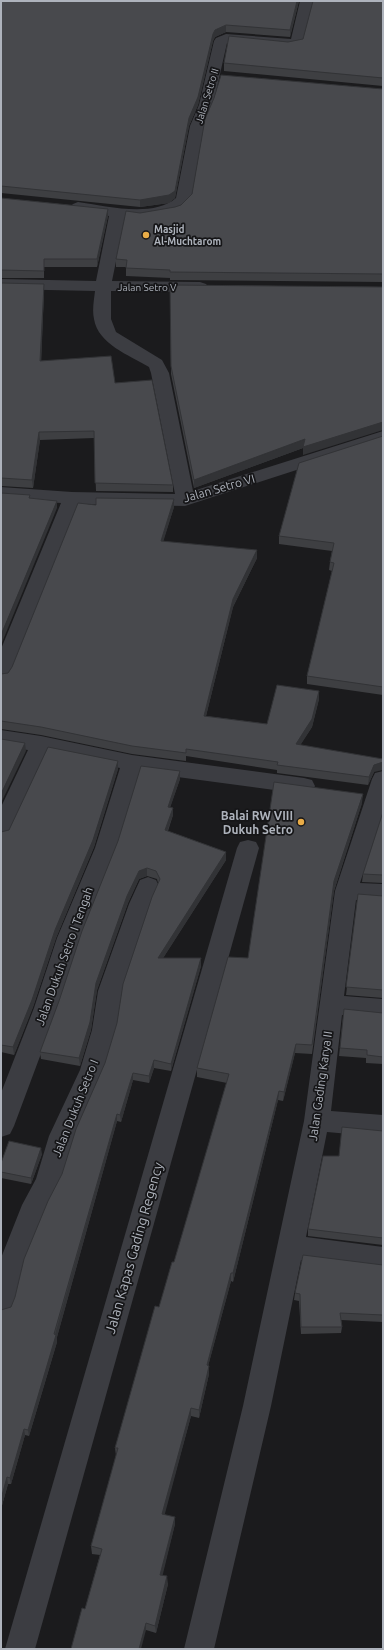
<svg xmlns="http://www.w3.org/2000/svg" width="384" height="1650" viewBox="0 0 384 1650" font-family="Ubuntu,sans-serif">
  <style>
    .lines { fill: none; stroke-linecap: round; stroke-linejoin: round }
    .street { fill: #3c3d42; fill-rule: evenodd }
    .wall { fill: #3e3f42 }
    .shaded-wall { fill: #323336 }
    .building { fill: #48494d; stroke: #323336 }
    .poi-dot { fill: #e9ac47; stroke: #161618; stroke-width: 1.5 }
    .labels { text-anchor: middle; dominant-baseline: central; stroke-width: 3.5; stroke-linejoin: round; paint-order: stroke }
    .far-street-label { font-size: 10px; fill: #aeb3bc; stroke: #161618 }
    .far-poi-label { font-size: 10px; font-weight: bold; fill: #aeb3bc; stroke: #161618; text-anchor: start }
    .street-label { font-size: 12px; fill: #aeb3bc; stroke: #161618 }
    .poi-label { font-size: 12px; font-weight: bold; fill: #aeb3bc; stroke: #161618; text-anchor: end }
    .near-street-label { font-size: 14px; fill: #aeb3bc; stroke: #161618 }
  </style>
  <rect width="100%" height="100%" fill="#1b1b1d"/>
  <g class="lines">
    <!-- street -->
    <g class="street">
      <path d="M300 1H314L302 45 288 48 227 43 213 105 204 126 191 200C177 220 146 219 125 217L112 281 200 282 206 284 208 287 206 290 200 292 111 291V319L116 332 162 360 169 373 193 491 383 431V442L185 506 79 504 11 674 8 679 1 681V649L61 503 1 499V487L72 492 175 494 151 373 149 367C129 355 98 344 94 319 92 310 94 300 95 291L1 289V279L96 281 109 216 73 210 70 207 73 204 78 202C106 206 153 218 176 198L190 126 199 105 214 41 216 38 226 34 291 39Z"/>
      <polygon points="1,730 41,736 132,755 304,778 312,780 315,786 312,792 304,794 140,772 117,848 81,938 58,1008 14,1126 10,1134 1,1137 1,1093 34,1008 57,938 95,848 120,768 48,753 12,831 9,837 1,839 1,807 28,750 1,746"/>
      <polygon points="383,771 383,812 360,883 383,884 383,902 356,900 344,996 383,999 383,1019 342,1015 331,1111 383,1115 383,1137 327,1132 306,1237 383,1247 383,1271 301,1260 271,1406 214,1649 184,1649 243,1406 304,1121 335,891 372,779 375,773"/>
      <polygon points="248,840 256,842 259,848 35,1649 5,1649 237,848 240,842"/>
      <polygon points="148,877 156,880 159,886 151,904 122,991 116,1030 104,1070 75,1136 61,1181 47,1208 24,1266 15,1304 11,1313 1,1316 1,1258 22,1205 36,1179 49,1136 80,1070 92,1030 98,991 129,904 140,880"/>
    </g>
  </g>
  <!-- wall -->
  <g class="wall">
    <polygon points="1,1 299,1 290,37 226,32 215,37 213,41 198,105 189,126 175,198 169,203 140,207 1,193"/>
    <polygon points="383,1 383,86 224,71 224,63 288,42 303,39"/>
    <polygon points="383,89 383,282 170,280 170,278 126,276 126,267 116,267 116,259 140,213 175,207 181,205"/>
    <polygon points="1,198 108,209 108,216 97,267 44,267 44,278 1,278"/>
    <polygon points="1,283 44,291 41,361 115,383 173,485 173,492 96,491 94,438 40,440 33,488 1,486"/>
    <polygon points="170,285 383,287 303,455 303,448 194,488 171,374"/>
    <polygon points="383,436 383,695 307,684 307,676 332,571 329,570 330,562 332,551 279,544 279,536"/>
    <polygon points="174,499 174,507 163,541 257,558 233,607 206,716 267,724 319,691 319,699 312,727 300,745 374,772 368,785 277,773 277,770 186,756 186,761 132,754 41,735 1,729 1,674 8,673 12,667 96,505"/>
    <polygon points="118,761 118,769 94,847 56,938 33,1007 14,1055 1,1052 1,832 9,830"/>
    <polygon points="180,771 180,779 170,807 173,808 173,815 168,831 226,852 226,860 163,958 201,966 171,1071 154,1068 149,1083 133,1080 121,1122 117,1121 57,1337 57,1342 29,1436 25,1435 11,1484 8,1484 1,1509 11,1307 15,1297 62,1174 105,1063 158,883 157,879 147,876 139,879 128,903 97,990 91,1030 80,1066 41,1059 40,1052"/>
    <polygon points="362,803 334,891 312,1054 295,1053 283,1101 278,1100 233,1282 231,1281 208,1366 209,1374 199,1418 191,1416 164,1514 175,1524 162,1575 168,1584 156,1633 146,1630 85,1609 100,1555 92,1554 91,1546 116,1456 115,1448 159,1307 174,1262 227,1083 197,1077 197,1068 248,958"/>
    <polygon points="383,812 383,883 362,882 363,874"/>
    <polygon points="358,894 383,896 383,998 346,995"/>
    <polygon points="344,1009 383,1013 383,1064 366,1063 366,1058 339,1056"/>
    <polygon points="383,1131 383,1245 308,1236 308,1229 339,1156"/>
    <polygon points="42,1154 31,1184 1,1178 1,1163"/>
    <polygon points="383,1265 383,1322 341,1320 342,1327 341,1333 301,1334 299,1301 294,1300 295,1293"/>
  </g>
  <!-- shaded-wall -->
  <g class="shaded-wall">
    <polygon points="297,1 299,1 290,37 290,30"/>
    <polygon points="226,25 226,32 215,37 213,41 198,105 189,126 175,198 169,203 140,207 140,200 189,118 213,34 215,30"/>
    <polygon points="108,209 108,216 97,267 97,259"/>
    <polygon points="44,284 44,291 41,368 40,361"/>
    <polygon points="383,422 383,430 303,455 303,448 194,488 194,480 305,439"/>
    <polygon points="39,432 40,440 33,488 32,480"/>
    <polygon points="174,499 174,507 161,549 161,541"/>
    <polygon points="57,501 57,508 1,645 1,635"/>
    <polygon points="257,550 257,558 233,607 204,724 204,716 233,599"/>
    <polygon points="319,691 319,699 312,727 296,752 296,744"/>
    <polygon points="25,743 26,751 1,803 1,794"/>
    <polygon points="118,761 118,769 94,847 56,938 33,1007 14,1055 13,1047 55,930"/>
    <polygon points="383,762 383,770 374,772 368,785 369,777 374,765"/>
    <polygon points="180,771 180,779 168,814 168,807"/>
    <polygon points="363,794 362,803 334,891 312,1054 334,881"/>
    <polygon points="173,808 173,815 165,837 165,830"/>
    <polygon points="226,852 226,860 158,966 158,958"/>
    <polygon points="147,868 147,876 139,879 128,903 97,990 91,1030 80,1066 79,1058 96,983 127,896 139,871"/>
    <polygon points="201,958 201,966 171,1071 171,1064"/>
    <polygon points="296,1044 295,1053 283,1101 284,1092"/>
    <polygon points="154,1060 154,1068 149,1083 149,1076"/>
    <polygon points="133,1073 133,1080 121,1122 120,1115"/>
    <polygon points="279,1091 278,1100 233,1282 233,1273"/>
    <polygon points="117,1114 117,1121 57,1337 57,1342 29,1436 28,1430"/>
    <polygon points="41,1148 42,1154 31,1184 31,1178"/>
    <polygon points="231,1273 231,1281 206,1374 207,1365"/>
    <polygon points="209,1366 209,1374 199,1418 199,1410"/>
    <polygon points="191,1408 191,1416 163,1521 162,1514"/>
    <polygon points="24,1429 25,1435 11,1484 10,1478"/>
    <polygon points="7,1477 8,1484 1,1509 1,1499"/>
    <polygon points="175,1517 175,1524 161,1582 160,1575"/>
    <polygon points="167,1576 168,1584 156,1633 155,1626"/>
    <polygon points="146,1623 146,1630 141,1649 139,1649"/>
  </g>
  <!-- building -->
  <g class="building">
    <polygon points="1,1 297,1 290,30 226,25 215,30 213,34 198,97 189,118 175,191 169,195 140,200 1,186"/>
    <polygon points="313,1 383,1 383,78 224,63 229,36 288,42 303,39"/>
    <polygon points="221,75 383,89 383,274 170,272 170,270 126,268 127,260 116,259 126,211 140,213 175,207 181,205 192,194 205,119 214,98"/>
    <polygon points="1,198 108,209 97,259 44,259 44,271 1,270"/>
    <polygon points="1,283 44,284 40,361 111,356 115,383 152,380 173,485 95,483 94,431 39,432 32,480 1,478"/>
    <polygon points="170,285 383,287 383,422 303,447 305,439 194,480 171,366"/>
    <polygon points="383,436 383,687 307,676 334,563 330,562 334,543 279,536 299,463"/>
    <polygon points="1,493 30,495 29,498 57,501 1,635"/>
    <polygon points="96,498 174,499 161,541 257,550 233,599 204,716 267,724 277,685 319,691 312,719 296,744 383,759 383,762 374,765 369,777 277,765 278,762 186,749 186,753 132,746 41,727 1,721 1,674 8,673 12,667 78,503 96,505"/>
    <polygon points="1,739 25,743 1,794"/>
    <polygon points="48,747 118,761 93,840 55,930 32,1000 13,1047 1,1045 1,832 9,830"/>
    <polygon points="141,766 180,771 168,807 173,808 165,830 226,852 158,958 201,958 171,1064 154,1060 149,1076 133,1073 120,1115 117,1114 54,1334 56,1335 28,1430 24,1429 10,1478 7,1477 1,1499 1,1310 11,1307 15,1297 24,1259 48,1201 62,1174 76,1129 105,1063 117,1023 123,984 152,897 160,879 156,871 147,868 139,871 127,896 96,983 90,1022 79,1058 40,1052 59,1001 82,931 118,841"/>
    <polygon points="274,782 363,794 334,881 312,1045 296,1044 284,1092 279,1091 233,1273 231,1273 207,1365 209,1366 199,1410 191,1408 162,1514 175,1517 160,1575 167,1576 155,1626 146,1623 139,1649 71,1649 82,1608 85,1609 102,1549 91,1546 118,1448 115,1448 155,1306 159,1307 172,1262 174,1262 229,1074 197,1068 228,957 248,958"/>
    <polygon points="383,812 383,875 363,874"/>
    <polygon points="358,894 383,896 383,990 346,987"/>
    <polygon points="344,1009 383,1013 383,1057 367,1055 367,1050 340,1048"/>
    <polygon points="342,1127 383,1131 383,1238 308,1229 323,1156 339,1156"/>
    <polygon points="9,1141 41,1148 31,1178 1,1172 1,1163"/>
    <polygon points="303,1255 383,1265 383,1315 340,1313 342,1327 301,1327 300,1294 295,1293"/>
  </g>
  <!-- markers -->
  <g class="poi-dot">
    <circle cx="146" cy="235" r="4"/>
    <circle cx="301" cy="822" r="4"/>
  </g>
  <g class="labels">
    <!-- far-street labels -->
    <g class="far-street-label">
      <text transform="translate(207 96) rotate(-73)">Jalan Setro II</text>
      <text x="147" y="287">Jalan Setro V</text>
    </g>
    <!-- far-poi labels -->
    <g class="far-poi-label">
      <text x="154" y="229">Masjid<tspan x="154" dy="12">Al-Muchtarom</tspan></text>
    </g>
    <!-- street labels -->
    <g class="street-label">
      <text transform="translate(219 488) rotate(-16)">Jalan Setro VI</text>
      <text transform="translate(64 956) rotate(-70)">Jalan Dukuh Setro I Tengah</text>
      <text transform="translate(320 1086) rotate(-82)">Jalan Gading Karya II</text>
      <text transform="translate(75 1108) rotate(-68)">Jalan Dukuh Setro I</text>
    </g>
    <!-- poi labels -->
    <g class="poi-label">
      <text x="293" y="815">Balai RW VIII<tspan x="293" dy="14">Dukuh Setro</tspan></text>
    </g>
    <!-- near-street labels -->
    <g class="near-street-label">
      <text transform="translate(134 1248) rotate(-74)">Jalan Kapas Gading Regency</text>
    </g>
  </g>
  <!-- border -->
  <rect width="384" height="1650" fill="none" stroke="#aeb3bc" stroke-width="4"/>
</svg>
